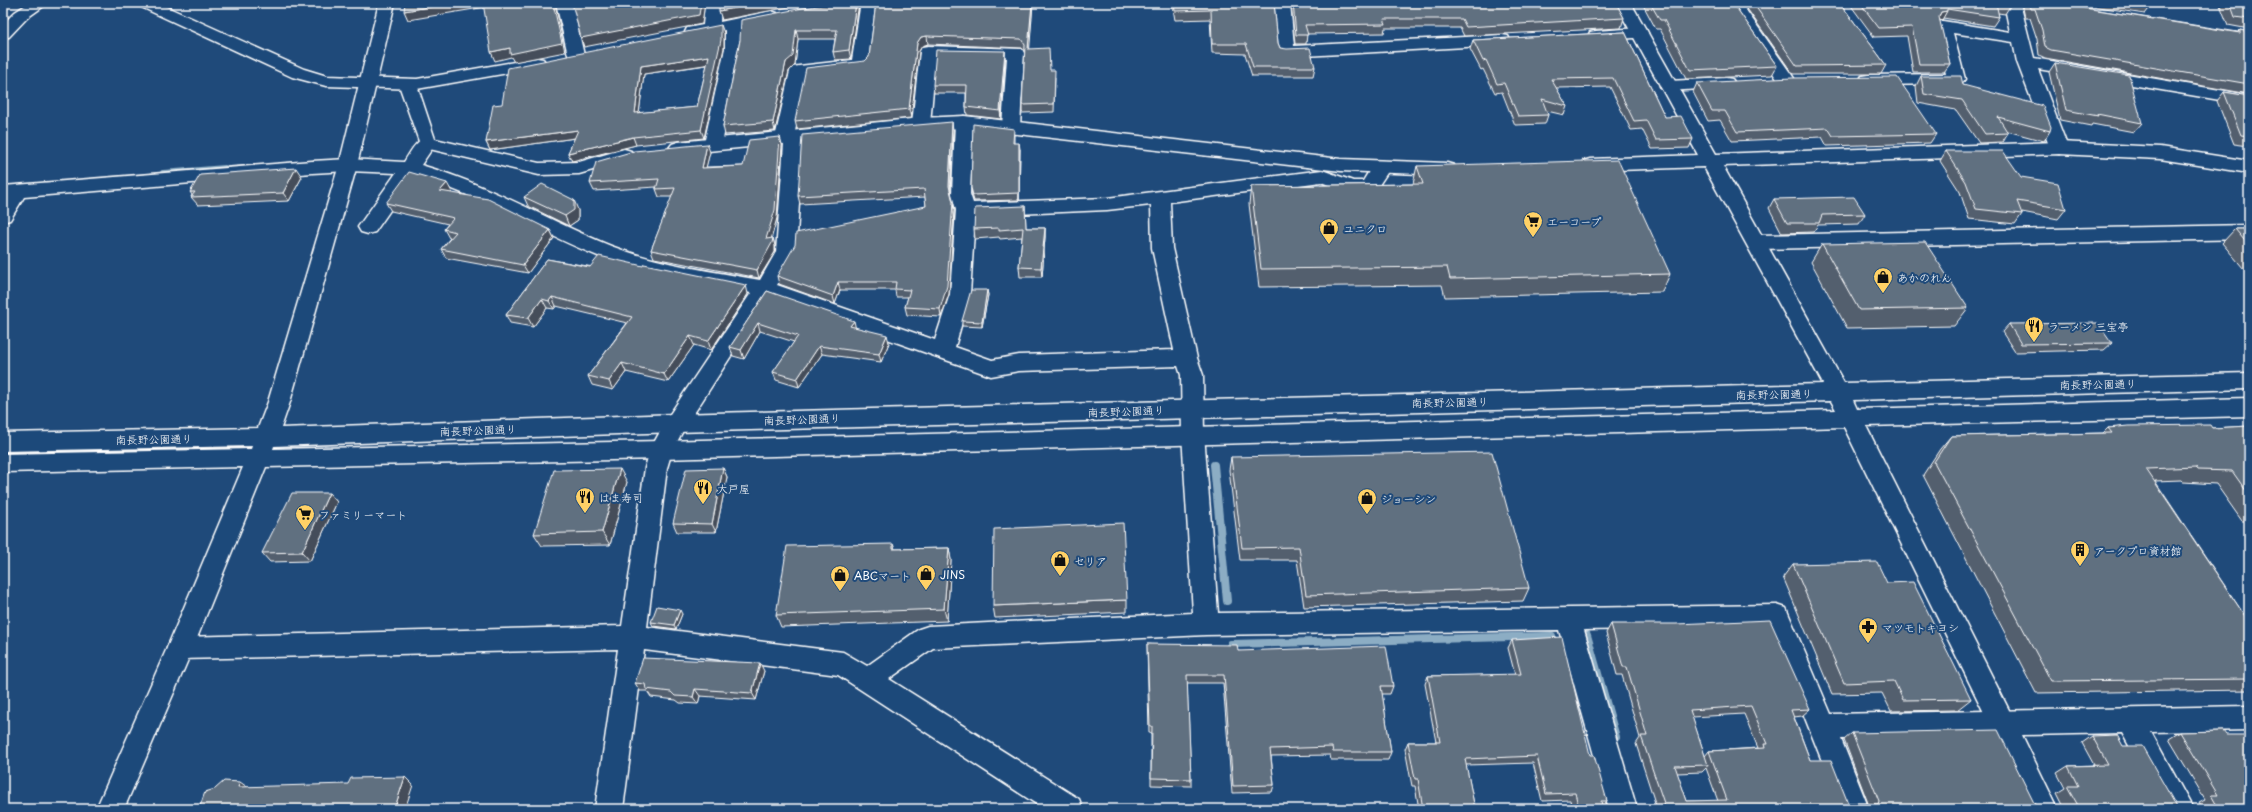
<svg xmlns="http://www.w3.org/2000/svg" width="2252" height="812" viewBox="0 0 2252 812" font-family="'Playpen Sans','Klee One',sans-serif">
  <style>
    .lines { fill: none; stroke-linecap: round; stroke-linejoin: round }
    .stream-far1 { stroke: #8cadc4; stroke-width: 6 }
    .stream { stroke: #8cadc4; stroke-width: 8 }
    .minor-casing { stroke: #fff; stroke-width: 3 }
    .tertiary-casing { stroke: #fff; stroke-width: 3 }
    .minor { fill: #1f4a7a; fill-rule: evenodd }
    .tertiary { fill: #1f4a7a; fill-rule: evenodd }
    .wall { fill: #535f6e; stroke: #fff; fill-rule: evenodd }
    .shaded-wall { fill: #444e5a; stroke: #fff }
    .building { fill: #616f80; stroke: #fff; fill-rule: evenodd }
    .labels { text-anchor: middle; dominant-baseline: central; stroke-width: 4; stroke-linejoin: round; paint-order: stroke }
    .poi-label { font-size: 11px; fill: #fff; stroke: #1f4a7a; text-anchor: start }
    .street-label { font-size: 11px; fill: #fff; stroke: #1f4a7a }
  </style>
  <rect width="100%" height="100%" fill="#1f4a7a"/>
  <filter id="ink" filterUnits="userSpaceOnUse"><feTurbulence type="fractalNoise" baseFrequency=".025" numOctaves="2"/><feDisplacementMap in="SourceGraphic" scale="8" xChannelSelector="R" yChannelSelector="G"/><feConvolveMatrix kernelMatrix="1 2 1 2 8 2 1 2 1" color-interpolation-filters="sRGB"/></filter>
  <g filter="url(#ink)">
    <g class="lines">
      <!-- stream-far1 -->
      <polyline class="stream-far1" points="163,173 225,168"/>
      <!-- stream -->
      <g class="stream">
        <polyline points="1214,465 1227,601"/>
        <polyline points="1587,635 1616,737"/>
        <polyline points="1231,644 1552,636"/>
      </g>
      <defs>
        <g id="minor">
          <polygon points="29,3 48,3 27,18 9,37 3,38 3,24 15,12"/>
          <polygon points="137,3 158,3 304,69 327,76 417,79 537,58 543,59 546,63 543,67 537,68 417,89 326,86 292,77 139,6"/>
          <polygon points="556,3 572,3 584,55 582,59 570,59 568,55"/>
          <polygon points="705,3 721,3 720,22 771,11 777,13 779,16 777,19 742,27 741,48 722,144 719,148 713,150 707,148 704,144 725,48 725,30 693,37 687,36 685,32 687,28 703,25"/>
          <path d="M877 3 869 64 866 68 807 75 795 131 800 133 803 137 796 252 777 285 935 340 950 294 956 210 952 194 955 122 958 118 964 116 970 118 973 122 970 194 973 203 1107 198 1322 170 1353 181H1363C1370 170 1374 159 1389 163L1391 167 1375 191 1351 193 1321 182 1170 202 1172 248 1197 358 1203 375 1204 434 1218 613 1777 605 1786 608 1831 714 2249 706V730L2151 732 2193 809H2164L2122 733 2022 735 2058 809H2030L1995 736 1841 739 1869 809H1841L1769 627 1584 630 1637 809H1609L1559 630 1206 635 933 648 889 679 1079 799 1083 809H1044L838 675 644 650 623 809H595L618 649 180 659 171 656 167 648 171 640 180 637 622 626 645 468 650 450 668 417 751 293C700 283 647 275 598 256 535 231 479 194 414 176L375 232 368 234 361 232 358 227 396 173 348 171 312 173 24 197 10 220 3 222V186L312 161 348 159 404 162C412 150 418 135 433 139L436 143 421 165C488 184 547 220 611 246 658 264 710 271 760 280L776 252 784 144 778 142 775 138 790 71 793 67 799 66 852 60 860 8 828 12 822 10 820 7 822 4ZM1151 205 1152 248 1174 350 1019 355 992 360 955 347 970 294 975 216 1107 210ZM769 297 991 376 1019 371 1178 366 1181 375 1182 434 1193 613 928 626 919 629 867 666 843 652 647 627 667 468 672 451 684 429Z"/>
          <polygon points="1274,3 1290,3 1294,46 1502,35 1508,36 1510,40 1508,44 1502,45 1286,57 1280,56 1278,52"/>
          <polygon points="1725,3 1741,3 1796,81 1793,85 1781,85"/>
          <polygon points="2004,3 2020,3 2034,58 2249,95 2249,105 2038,69 2068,148 2065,152 2059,154 2053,152 2050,148 2017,62 2013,42 1953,33 1965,79 1962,83 1956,84 1868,85 1862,84 1859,80 1862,76 1868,75 1946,74 1935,26 1937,22 1943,21 2010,32"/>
          <polygon points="1640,28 1646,29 1648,33 1646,37 1596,41 1590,40 1588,36 1590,32 1596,31"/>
          <polygon points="928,46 1022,49 1024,53 1020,126 1017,130 1011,132 1005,130 1002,126 1007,58 936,56 930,124 927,128 921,130 915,128 912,124 920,51 922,47"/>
          <polygon points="1726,78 1732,79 1735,83 1732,87 1669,91 1663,90 1660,86 1663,82 1669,81"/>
          <polygon points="2249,225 2249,239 1756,249 1749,247 1746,242 1749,237 1756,235"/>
        </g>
        <g id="tertiary">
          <path d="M379 3H395L357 165 290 402 281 428 676 414 1823 384 1704 167 1590 171 1583 169 1581 165 1583 161 1590 159 1698 155 1615 3H1631L1716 154 2059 142 2160 147 2249 161V173L2160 159 2059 154 1723 166 1844 383 2249 373V389L1853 400 1857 409 2249 398V416L1866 426 2016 724 2012 733 2003 736 1994 733 1844 427 661 459 266 467 193 648 124 809H96L167 648 243 467 3 472V454L251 449 252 446 3 451V433L258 428 268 402 339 165ZM1831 401 1836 410 661 441 273 449 274 446 676 432Z"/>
          <polygon points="408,80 414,81 417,85 435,139 539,163 579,162 624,149 631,151 633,155 631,159 579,174 539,175 421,147 399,85 402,81"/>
          <polygon points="964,116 1341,159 1447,163 1454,165 1456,169 1454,173 1447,175 1341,171 964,128 921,130 678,154 672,152 669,148 672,144 678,142 921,118"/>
        </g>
      </defs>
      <!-- minor casing -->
      <use href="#minor" class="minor-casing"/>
      <!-- tertiary casing -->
      <use href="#tertiary" class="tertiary-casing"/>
      <!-- minor -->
      <use href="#minor" class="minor"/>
      <!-- tertiary -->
      <use href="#tertiary" class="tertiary"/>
    </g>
    <!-- wall -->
    <g class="wall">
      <polygon points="841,3 857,3 858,10 851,59 835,60 833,52 835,39 798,39 795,65 789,71 775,131 725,135 723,126 740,40"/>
      <polygon points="876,3 1033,3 1029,49 1050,70 1055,78 1054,112 1022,113 1022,105 1025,52 1022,48 928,44 922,46 919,51 911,118 797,129 795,121 865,61 869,57"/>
      <polygon points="1172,3 1274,3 1278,43 1280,48 1315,67 1313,76 1252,76 1245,54 1212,53 1210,19 1175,20"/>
      <polygon points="1291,3 1616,3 1624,18 1621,28 1464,36 1460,28 1385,28 1384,33 1307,34 1306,44 1295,44"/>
      <polygon points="1642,3 1733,3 1777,66 1772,75 1686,79 1660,29 1656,29"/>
      <polygon points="1743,3 1840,3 1886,65 1881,74 1793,74"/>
      <polygon points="1849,3 2010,3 2010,6 2005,14 1998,13 1999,17 1993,26 1943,18 1942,20 1939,20 1950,64 1944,72 1913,72 1907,36 1874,37"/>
      <polygon points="2026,3 2054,3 2238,32 2240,30 2249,32 2249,94 2045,58 2039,55 2037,39 2030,18 2025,18 2023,8"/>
      <polygon points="2071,3 2151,3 2152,5 2145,14"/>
      <polygon points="2222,3 2249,3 2249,29 2228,25 2220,5"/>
      <polygon points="1625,32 1665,117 1693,139 1689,148 1652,149 1642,129 1631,130 1610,87 1556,88 1567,106 1564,115 1547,111 1548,115 1545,124 1515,125 1502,92 1495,93 1483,69 1481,70 1470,49 1473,40"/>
      <path d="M724 33V48L704 138 636 145 572 161 568 153 575 138 490 150 486 142 502 104ZM707 65 697 107 639 113 644 74Z"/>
      <polygon points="1005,51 1005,59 1001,119 967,115 966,107 966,93 934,93 933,85"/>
      <polygon points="2055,63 2142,123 2134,132 2092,124 2091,126 2060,120 2049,72"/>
      <polygon points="1921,76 1963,85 2050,131 2044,141 2007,131 2008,133 2002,142 1979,143 1956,110 1918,103 1916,86"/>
      <polygon points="1697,83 1936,134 1930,143 1827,146 1822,137 1732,141 1720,120 1708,121 1693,92"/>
      <polygon points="2224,92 2249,96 2249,146 2234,144 2217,101"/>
      <polygon points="953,130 951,191 954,210 949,294 941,317 907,315 905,307 908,297 896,297 895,290 840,290 835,304 779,284 777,276 926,206 925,197 800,204 798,196"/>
      <polygon points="1014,135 1014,143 1020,149 1019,200 974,201 972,194 971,188"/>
      <polygon points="780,137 782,145 777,218 771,238 773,238 775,246 775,252 759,278 654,258 651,250 672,197 659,197 656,189 656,187 594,191 590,183 710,152 706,167 743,166"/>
      <polygon points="1946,151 2021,177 2066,209 2058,219 2022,212 2022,214 2015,224 1969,219 1960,192 1940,161"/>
      <polygon points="1417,166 1670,274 1662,292 1445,297 1442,285 1259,287 1249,204 1251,186 1413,184"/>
      <polygon points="302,177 289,201 198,205 191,197 192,195 190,192"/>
      <polygon points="452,192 451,193 550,230 554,238 528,273 446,258 441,249 450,238 449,238 444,229 448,224 391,211 386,203"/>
      <polygon points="524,197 578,210 578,220 569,226 528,206"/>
      <polygon points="1774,199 1865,214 1859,224 1818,225 1813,232 1782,233 1769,208"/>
      <polygon points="1025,206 1026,228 1045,228 1045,237 1042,277 1020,277 1019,267 1022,237 1000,239 999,237 975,239 974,229"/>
      <polygon points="2235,229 2249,229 2249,275 2222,243"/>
      <polygon points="1822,244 1968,308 1954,326 1847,328 1811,262"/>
      <polygon points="547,259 748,294 711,350 694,345 668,382 626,372 613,390 592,385 588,376 627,323 556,306 554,309 547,308 533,327 510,323 506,315"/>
      <polygon points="2249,278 2249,287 2245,282"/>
      <polygon points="987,290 988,295 982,327 962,326 962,321"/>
      <polygon points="767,291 855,327 889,343 881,362 822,354 799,387 776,380 773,372 794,342 760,331 744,359 733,356 730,347"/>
      <polygon points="2009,324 2112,343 2104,350 2015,352 2002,332"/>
      <polygon points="2249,426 2249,521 2242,521 2216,484 2183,482 2181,480 2155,481 2249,622 2249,690 2036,693 1923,475 1940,449 1951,436 2103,433 2108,428 2212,428"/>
      <polygon points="1231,457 1529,588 1523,601 1304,607 1297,560 1240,560 1229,470"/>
      <polygon points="723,468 727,477 716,532 677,532 673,523"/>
      <polygon points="627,482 610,545 542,546 534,534"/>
      <polygon points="329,493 337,502 310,561 270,562 262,553"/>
      <polygon points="893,544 895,549 949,548 951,560 947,621 781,627 776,615"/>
      <polygon points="1793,564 1887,583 1971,699 1957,710 1891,711 1882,693 1832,694 1783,577"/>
      <polygon points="1127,600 1127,612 995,618 993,606"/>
      <polygon points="682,614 676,629 653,626 651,622"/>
      <path d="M1611 624 1810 709 1802 716 1794 717 1810 760 1848 803H1868L1844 740 1852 733 2037 809H1657L1636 744 1640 738 1622 675H1617L1606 633ZM1744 714 1758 748 1709 751 1705 756 1692 717ZM1706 768 1718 801H1687L1677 773 1702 772Z"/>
      <polygon points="1512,640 1590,755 1607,801 1602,807 1603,809 1572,809 1570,800 1542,801 1533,763 1466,765 1475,809 1419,809 1415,786 1412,786 1405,749 1408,742 1436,742 1425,684 1428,676 1515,675 1508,648"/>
      <polygon points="1147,644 1238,651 1393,686 1390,694 1382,694 1391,752 1388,760 1331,760 1330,755 1271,756 1274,785 1272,792 1232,793 1223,683 1187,683 1191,779 1191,786 1151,785 1151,733 1149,733"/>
      <polygon points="764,671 756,700 700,696 698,704 680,703 676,700 651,697 647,691 640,691 635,683"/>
      <polygon points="2180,732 2249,809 2203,809 2199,802 2205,799 2169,739"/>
      <polygon points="2092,736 2123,746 2178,809 2065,809 2057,793 2065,788 2057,773 2068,766 2094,765 2082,743"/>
    </g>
    <!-- shaded-wall -->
    <g class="shaded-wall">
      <polygon points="454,3 485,3 486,7 408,20 404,11"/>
      <polygon points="553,3 555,3 565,52 514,62 511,57 495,61 491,52 510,48"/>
      <polygon points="701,3 705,3 702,24 584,47 581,38"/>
      <polygon points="761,3 805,3 805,4 722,20 719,11"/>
      <polygon points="856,3 857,3 858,10 851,59 849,50"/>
      <polygon points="1032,3 1033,3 1029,57 1028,49"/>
      <polygon points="1947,11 1942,20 1936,21 1941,12"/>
      <polygon points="721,25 724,33 724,48 704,138 701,130"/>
      <polygon points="796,30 798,39 795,65 789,71 775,131 773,122 786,62"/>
      <polygon points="927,36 928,44 922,46 919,51 911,118 909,109 917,43 921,37"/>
      <polygon points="1005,51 1005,59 1001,119 1000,111"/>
      <polygon points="709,56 711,64 644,74 638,121 635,113 641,66"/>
      <polygon points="952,122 953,130 950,194 949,186"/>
      <polygon points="578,130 582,137 490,150 486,142"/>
      <polygon points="633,137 636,145 572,161 568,153"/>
      <polygon points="780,137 782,145 777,218 769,247 766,239"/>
      <polygon points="1019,143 1020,149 1019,200"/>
      <polygon points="707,144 710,152 704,176 702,168"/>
      <polygon points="296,168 302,177 289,201 283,193"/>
      <polygon points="447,183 452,192 445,200 440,191"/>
      <polygon points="574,200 578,210 578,220 569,226 565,216"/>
      <polygon points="953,202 954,210 949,294 941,317 940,309"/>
      <polygon points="1045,228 1045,237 1042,277 1041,268"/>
      <polygon points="550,230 554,238 528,273 523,265"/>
      <polygon points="773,238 775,246 775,252 759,278 757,270"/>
      <polygon points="838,282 840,290 835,304 833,296"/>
      <polygon points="746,285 748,294 711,350 708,341"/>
      <polygon points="987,290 988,295 982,327 982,322"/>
      <polygon points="552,297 556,306 554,309 549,301"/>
      <polygon points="542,299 547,308 533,327 528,318"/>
      <polygon points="854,321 856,330 850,326"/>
      <polygon points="758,323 760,331 744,359 741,350"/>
      <polygon points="887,335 889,343 881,362 879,354"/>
      <polygon points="690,336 694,345 668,382 664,374"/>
      <polygon points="819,346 822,354 799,387 797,379"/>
      <polygon points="622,363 626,372 613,390 609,381"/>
      <polygon points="723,468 727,477 716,532 712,524"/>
      <polygon points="620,469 627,482 610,545 602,532"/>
      <polygon points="329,493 337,502 310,561 302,552"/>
      <polygon points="949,548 951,560 947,621 944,609"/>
      <polygon points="680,610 682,614 676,629 674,625"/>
      <polygon points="760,663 764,671 756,700 752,693"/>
      <polygon points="695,689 700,696 698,704 693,697"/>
      <polygon points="405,777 413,785 405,809 397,809 395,807"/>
      <polygon points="240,782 250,789 238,787"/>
    </g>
    <!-- building -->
    <g class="building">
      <polygon points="405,3 454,3 404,11"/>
      <polygon points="483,3 553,3 562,43 510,54 510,48 491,52"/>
      <polygon points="572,3 701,3 699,15 581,38"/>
      <polygon points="719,3 761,3 719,11"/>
      <polygon points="841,3 856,3 849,50 833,52 837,30 796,30 793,56 786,62 773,122 723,126 740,40 741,20 803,8"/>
      <polygon points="876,3 1032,3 1028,49 1049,48 1050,70 1055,70 1054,104 1022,105 1025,45 1021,39 927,36 921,37 917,43 909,109 795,121 806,68 865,61 869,57"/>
      <polygon points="1174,3 1274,3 1278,43 1280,48 1287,49 1310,48 1315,67 1253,67 1246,44 1212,44 1211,10 1175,11"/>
      <polygon points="1293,3 1616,3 1624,18 1466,27 1462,19 1384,19 1386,24 1305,25 1308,35 1296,35"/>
      <polygon points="1650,3 1733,3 1777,66 1690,70 1664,20 1660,20"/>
      <polygon points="1753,3 1840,3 1886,65 1797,66"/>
      <polygon points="1860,3 2010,3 2010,6 1996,3 1999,17 1947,9 1947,11 1941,12 1939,17 1950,64 1919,64 1912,27 1879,28"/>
      <polygon points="2030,3 2054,3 2240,33 2240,30 2249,32 2249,84 2051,50 2045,47 2042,30 2035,9 2031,9"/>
      <polygon points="2140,3 2151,3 2152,5"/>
      <polygon points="2230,3 2249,3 2249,19 2235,17"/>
      <path d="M721 25V40L701 130 633 137 568 153 578 130 486 142 493 105 502 104 508 68ZM709 56 697 107 635 113 641 66Z"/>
      <polygon points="1625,32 1665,117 1681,116 1693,139 1656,140 1646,120 1634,121 1613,78 1551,79 1567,106 1542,99 1548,115 1518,116 1504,83 1497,84 1486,60 1483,61 1473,40"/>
      <polygon points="936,50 1005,51 1000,111 966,107 967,85 933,85"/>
      <polygon points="2055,63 2129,75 2142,123 2097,114 2098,116 2066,110"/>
      <polygon points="1921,76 1961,76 1963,85 2043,106 2051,127 2050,131 1998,117 2008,133 1985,134 1962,100 1924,94"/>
      <polygon points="1897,77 1936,134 1833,136 1828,128 1737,132 1725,111 1712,111 1697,83 1792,78"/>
      <polygon points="2224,92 2249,96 2249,136 2241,135"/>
      <polygon points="952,122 949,186 953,202 947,286 940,309 905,307 910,290 895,289 896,282 838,282 833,296 777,276 795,245 796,233 926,206 924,189 798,196 802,135"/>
      <polygon points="973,124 1014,129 1013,143 1019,143 1019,193 973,195 971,188"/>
      <polygon points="780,137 775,210 766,239 773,238 772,243 757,270 651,250 675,188 656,189 659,179 590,183 596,162 634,151 707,144 702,168 743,166 749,140"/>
      <polygon points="1946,151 2003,151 2021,177 2058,183 2066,209 2017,201 2022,214 1976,209 1966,182"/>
      <polygon points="1618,160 1670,274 1450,279 1447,267 1261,269 1251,186 1423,184 1417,166"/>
      <polygon points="296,168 283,193 191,197 195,192 190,192 200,175"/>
      <polygon points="409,172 447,183 440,191 488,199 550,230 523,265 441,249 456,232 444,229 454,218 386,203"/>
      <polygon points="542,184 574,200 574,210 565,216 524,197"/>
      <polygon points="1854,197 1865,214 1822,215 1819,223 1787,223 1774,199"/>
      <polygon points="1025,206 1026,228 1045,228 1041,268 1019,267 1023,228 999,230 999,228 974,229 975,208"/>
      <polygon points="2235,229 2249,229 2249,246"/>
      <polygon points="1925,242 1968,308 1859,310 1822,244"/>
      <polygon points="599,256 643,266 644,264 746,285 708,341 690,336 664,374 622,363 609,381 588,376 632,317 552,297 549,301 542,299 528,318 506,315 547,259 590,267"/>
      <polygon points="971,290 987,290 982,322 962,321"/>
      <polygon points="767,291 854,321 850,326 887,335 879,354 819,346 797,379 773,372 798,336 758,323 741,350 730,347"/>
      <polygon points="2098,323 2112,343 2021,344 2009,324"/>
      <polygon points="2210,425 2212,428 2249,426 2249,495 2232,471 2198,470 2196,467 2146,469 2249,622 2249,679 2051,681 1934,462 1951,436 2112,433 2108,428 2128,426"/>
      <polygon points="1492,452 1529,588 1306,595 1299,547 1242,548 1231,457"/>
      <polygon points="723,468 712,524 673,523 686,469"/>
      <polygon points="620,469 602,532 534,534 554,470"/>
      <polygon points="292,493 329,493 302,552 262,553"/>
      <polygon points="1123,523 1127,600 993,606 994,529"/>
      <polygon points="893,544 893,549 949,548 944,609 776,615 787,546"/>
      <polygon points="1877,562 1887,583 1913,582 1971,699 1903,700 1894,681 1844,683 1793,564"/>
      <polygon points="657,606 680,610 674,625 651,622"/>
      <path d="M1770 620 1810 709 1791 710 1810 760H1831L1848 803 1878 804 1879 801 1852 733 1998 730 2037 809H1666L1641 736H1647L1627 667H1623L1611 624H1676ZM1751 706 1767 744H1764L1765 748 1709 751 1727 800 1687 801 1675 766 1708 765 1690 710Z"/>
      <polygon points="1562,637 1590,755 1594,755 1607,801 1601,801 1603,809 1579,809 1575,793 1546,794 1537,756 1465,759 1475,809 1423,809 1418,779 1415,779 1408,742 1440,742 1428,676 1521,674 1512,640"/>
      <polygon points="1147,644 1237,645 1238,651 1386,646 1393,686 1381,686 1391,752 1333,752 1332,747 1270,749 1274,785 1233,786 1224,675 1187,675 1191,779 1151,778 1152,726 1150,726"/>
      <polygon points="643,658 760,663 752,693 695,689 693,697 675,696 671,692 646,689 645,684 635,683"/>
      <polygon points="2223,731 2226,735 2249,735 2249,809 2219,809 2211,795 2218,795 2180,732"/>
      <polygon points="2117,735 2123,746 2142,746 2178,809 2080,809 2067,786 2078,786 2068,766 2108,765 2092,736"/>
      <polygon points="405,777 395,807 401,807 400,809 199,809 205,792 215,789 224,781 240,782 238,787 348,784 351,778"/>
    </g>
  </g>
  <!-- icons -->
  <defs>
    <symbol id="supermarket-pin" viewBox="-11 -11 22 30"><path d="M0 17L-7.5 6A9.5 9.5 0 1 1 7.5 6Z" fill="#ffd166" stroke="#1f4a7a"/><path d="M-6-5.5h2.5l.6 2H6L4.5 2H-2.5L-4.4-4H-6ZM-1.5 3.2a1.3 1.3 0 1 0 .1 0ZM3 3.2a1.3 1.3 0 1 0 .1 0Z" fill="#111"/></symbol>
    <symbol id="shop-pin" viewBox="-11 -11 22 30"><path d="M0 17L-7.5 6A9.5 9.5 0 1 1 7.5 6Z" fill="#ffd166" stroke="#1f4a7a"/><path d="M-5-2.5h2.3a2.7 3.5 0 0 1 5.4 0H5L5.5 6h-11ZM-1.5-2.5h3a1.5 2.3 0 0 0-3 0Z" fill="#111"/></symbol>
    <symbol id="restaurant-pin" viewBox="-11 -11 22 30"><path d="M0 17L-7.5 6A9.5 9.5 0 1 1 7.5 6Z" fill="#ffd166" stroke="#1f4a7a"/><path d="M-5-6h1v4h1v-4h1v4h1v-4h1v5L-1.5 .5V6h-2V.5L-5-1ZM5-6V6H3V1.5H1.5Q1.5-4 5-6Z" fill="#111"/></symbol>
    <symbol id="building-pin" viewBox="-11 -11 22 30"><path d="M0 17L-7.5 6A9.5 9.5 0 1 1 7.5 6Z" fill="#ffd166" stroke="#1f4a7a"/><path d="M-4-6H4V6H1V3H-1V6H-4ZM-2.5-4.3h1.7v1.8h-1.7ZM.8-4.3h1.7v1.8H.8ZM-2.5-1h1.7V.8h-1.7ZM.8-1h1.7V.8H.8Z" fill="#111"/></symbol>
    <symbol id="pharmacy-pin" viewBox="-11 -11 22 30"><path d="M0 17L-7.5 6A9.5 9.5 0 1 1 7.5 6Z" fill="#ffd166" stroke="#1f4a7a"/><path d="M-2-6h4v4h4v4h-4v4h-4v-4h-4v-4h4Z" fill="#111"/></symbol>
  </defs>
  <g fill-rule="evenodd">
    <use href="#supermarket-pin" x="1522" y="210" width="22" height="30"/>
    <use href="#shop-pin" x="1318" y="217" width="22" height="30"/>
    <use href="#shop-pin" x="1872" y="266" width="22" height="30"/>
    <use href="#restaurant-pin" x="2023" y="315" width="22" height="30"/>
    <use href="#restaurant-pin" x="692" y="477" width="22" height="30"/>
    <use href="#restaurant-pin" x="574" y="486" width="22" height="30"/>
    <use href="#shop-pin" x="1356" y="487" width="22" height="30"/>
    <use href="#supermarket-pin" x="294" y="503" width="22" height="30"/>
    <use href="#building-pin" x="2069" y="539" width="22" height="30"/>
    <use href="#shop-pin" x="1049" y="549" width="22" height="30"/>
    <use href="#shop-pin" x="915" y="563" width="22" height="30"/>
    <use href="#shop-pin" x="829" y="564" width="22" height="30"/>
    <use href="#pharmacy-pin" x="1857" y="616" width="22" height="30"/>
  </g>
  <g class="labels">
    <!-- poi labels -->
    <g class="poi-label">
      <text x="1547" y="221">エーコープ</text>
      <text x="1343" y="228">ユニクロ</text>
      <text x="1897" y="277">あかのれん</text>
      <text x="2048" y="326">ラーメン 三宝亭</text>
      <text x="717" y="488">大戸屋</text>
      <text x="599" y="497">はま寿司</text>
      <text x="1381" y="498">ジョーシン</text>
      <text x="319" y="514">ファミリーマート</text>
      <text x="2094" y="550">アークプロ資材館</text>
      <text x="1074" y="560">セリア</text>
      <text x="940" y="574">JINS</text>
      <text x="854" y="575">ABCマート</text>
      <text x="1882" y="627">マツモトキヨシ</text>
    </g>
    <!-- street labels -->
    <g class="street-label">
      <text transform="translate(2098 384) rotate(-1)">南長野公園通り</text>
      <text transform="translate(1774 394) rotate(-1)">南長野公園通り</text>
      <text transform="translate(1450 402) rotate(-1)">南長野公園通り</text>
      <text transform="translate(1126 411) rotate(-2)">南長野公園通り</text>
      <text transform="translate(802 419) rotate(-2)">南長野公園通り</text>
      <text transform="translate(478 430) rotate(-2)">南長野公園通り</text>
      <text transform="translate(154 439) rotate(-1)">南長野公園通り</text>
    </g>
  </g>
  <!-- margin -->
  <rect width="2252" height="812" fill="none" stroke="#1f4a7a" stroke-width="16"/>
  <rect x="8" y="8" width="2236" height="796" fill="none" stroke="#fff" stroke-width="1.5" filter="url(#ink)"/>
</svg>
